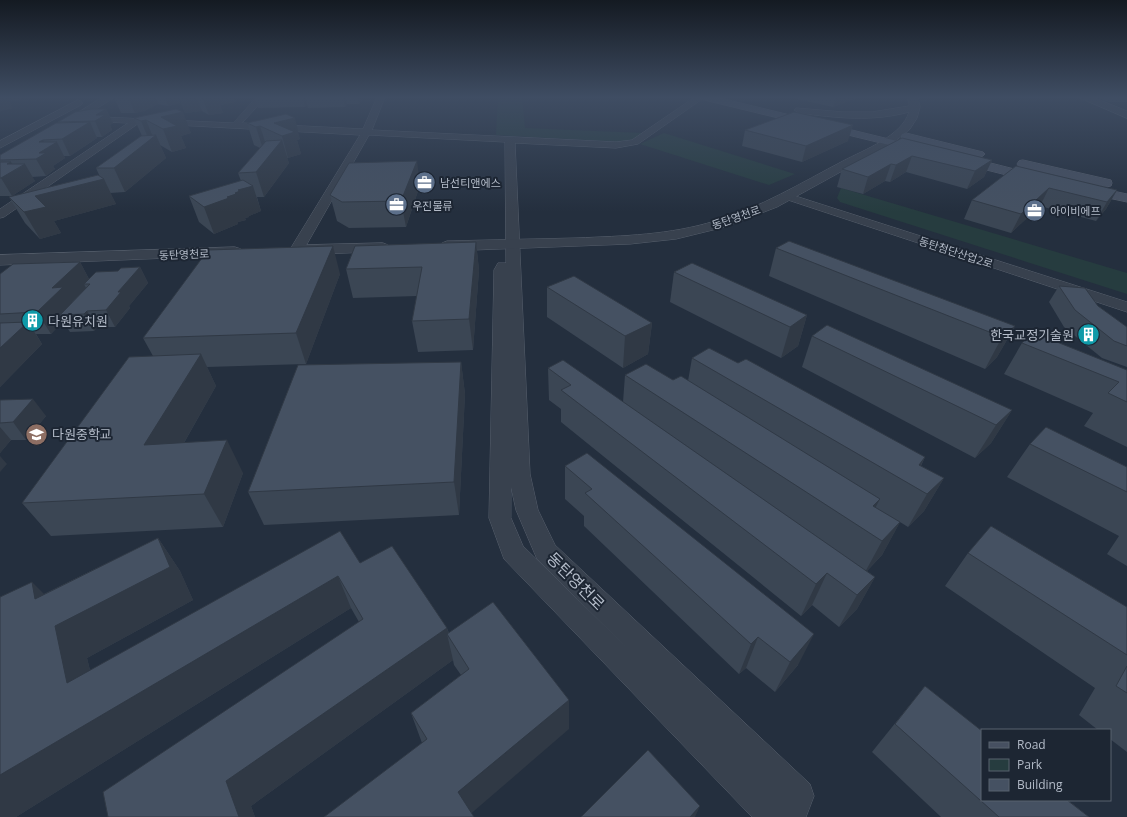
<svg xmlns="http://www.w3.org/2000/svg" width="1127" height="817" viewBox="0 0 1127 817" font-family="'Open Sans','Noto Sans KR',sans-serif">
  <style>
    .green { fill: #263c3f }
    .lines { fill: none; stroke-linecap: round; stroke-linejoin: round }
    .minor-casing { stroke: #565f6c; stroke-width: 1 }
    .tertiary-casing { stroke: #565f6c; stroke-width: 1 }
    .secondary-casing { stroke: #565f6c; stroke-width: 1 }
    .minor { fill: #38414e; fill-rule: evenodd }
    .tertiary { fill: #38414e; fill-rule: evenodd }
    .secondary { fill: #465061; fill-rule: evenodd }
    .wall { fill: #3b4654 }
    .shaded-wall { fill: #303945 }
    .building { fill: #455162; stroke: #303945 }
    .labels { text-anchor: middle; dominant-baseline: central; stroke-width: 4; stroke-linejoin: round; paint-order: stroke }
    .far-poi-label { font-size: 11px; fill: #b4bcc9; stroke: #1d2633; text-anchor: start }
    .far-street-label { font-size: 11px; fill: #b4bcc9; stroke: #1d2633 }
    .poi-label { font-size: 13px; fill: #b4bcc9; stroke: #1d2633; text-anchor: start }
    .near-street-label { font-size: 16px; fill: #b4bcc9; stroke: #1d2633 }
  </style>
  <rect width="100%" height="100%" fill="#242f3e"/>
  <!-- green -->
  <g class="green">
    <polygon points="498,97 522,97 525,128 643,133 638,138 621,142 496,135"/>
    <polygon points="664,133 795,174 769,185 640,144"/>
    <polygon points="841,188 1127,273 1127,294 840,202 837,198"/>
  </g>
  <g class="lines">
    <defs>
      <g id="minor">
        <path d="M257 97H266L242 123 363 129 377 97H385L372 130 616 142 632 140 695 97H705L638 144 616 148 515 143 530 474 538 510 555 545 810 784 814 796 806 817H752L504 559 489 518 494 270 498 263H506L505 142 369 135 303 251 301 254H291L289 251 360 135 139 123 4 217 0 218V209L128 123 105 122 102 121 101 119 102 117 233 123ZM511 487 516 510 537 559 630 651 523 546 511 518Z"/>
        <polygon points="786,193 1127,302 1127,312 782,198 780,196 782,194"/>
      </g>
      <g id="tertiary">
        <polygon points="103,97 115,97 69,126 65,127 60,124"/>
        <path d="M908 97H918L920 107 917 118 910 129 893 143 777 207 725 227 676 239 630 244 447 251 442 249 439 246 442 243 447 241C490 240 534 239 577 238 623 236 670 235 715 221 760 208 801 183 843 161 864 150 902 136 909 112 873 122 836 118 799 113L794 110 796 108 843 112H872L909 106Z"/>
        <polygon points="1078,97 1092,97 1127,111 1127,118"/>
        <polygon points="78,100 81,101 83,103 81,105 0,148 0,141"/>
        <polygon points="383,243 388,245 391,248 388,251 303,255 298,253 295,250 298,247 303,245"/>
        <polygon points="235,247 241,249 243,252 241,255 0,265 0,255"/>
      </g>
      <g id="secondary">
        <polygon points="698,97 716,97 926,148 928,150 926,152 922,153 700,99"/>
        <polygon points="906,133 983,152 985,154 983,156 979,157 902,138 901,136 902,134"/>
        <polygon points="959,155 1042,176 1044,179 1042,182 1038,183 955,162 953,159 955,156"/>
        <polygon points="1023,160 1111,180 1112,183 1111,186 1106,187 1019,167 1017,164 1019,161"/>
        <polygon points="1085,185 1127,194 1127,202 1080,192 1078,189 1080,186"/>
      </g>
    </defs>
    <!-- minor casing -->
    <use href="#minor" class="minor-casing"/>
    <!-- tertiary casing -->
    <use href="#tertiary" class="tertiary-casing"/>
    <!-- secondary casing -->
    <use href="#secondary" class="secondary-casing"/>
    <!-- minor -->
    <use href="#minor" class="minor"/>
    <!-- tertiary -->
    <use href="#tertiary" class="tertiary"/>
    <!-- secondary -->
    <use href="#secondary" class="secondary"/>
  </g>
  <!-- wall -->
  <g class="wall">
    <polygon points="114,97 178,97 180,103 168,106 158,104 144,111 135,113 121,113"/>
    <polygon points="179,97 233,97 235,102 220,105 223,113 209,115 202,111 185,113"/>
    <polygon points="254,97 363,97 359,104 347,104 345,107 308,108 307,105 305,107 258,108"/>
    <polygon points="788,97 859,97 833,107"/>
    <polygon points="1096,97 1127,97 1127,102 1109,102"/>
    <polygon points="106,109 113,123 110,125 112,130 102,137 97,137 97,138 70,156 64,156 65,158 53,166 55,169 46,176 32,177 35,181 12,196 0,196 0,155 58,123 58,122"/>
    <polygon points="176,109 191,133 181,136 186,148 172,152 160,145 166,158 125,192 110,193 116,204 54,221 61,233 40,239 25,223 9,197 100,177 96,168 142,136 134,118"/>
    <polygon points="286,114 300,139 297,140 301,154 288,158 287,158 289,163 264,197 257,197 261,211 249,216 249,217 245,218 246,220 238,222 238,224 214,234 199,222 189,196 241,181 238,173 260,148 254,145 247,123"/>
    <polygon points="745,130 848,141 802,162 742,146"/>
    <polygon points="902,138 992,160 984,177 967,189 906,172 890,182 885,181 863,194 837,187 842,169"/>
    <polygon points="1016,166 1117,190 1106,209 1096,221 1040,206 1011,233 964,219 972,200"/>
    <polygon points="420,185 406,227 349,228 337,221 330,195"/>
    <polygon points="476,242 479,270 473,350 418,352 412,321 417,296 353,298 346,269"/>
    <polygon points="776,248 1015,326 997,357 985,369 769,276"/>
    <polygon points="80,262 89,279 118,271 140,267 148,283 129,306 130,308 115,327 97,327 94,331 70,332 63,321 51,334 36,334 42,344 0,387 0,274"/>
    <polygon points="674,272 807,315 798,346 781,358 670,302"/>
    <polygon points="340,274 306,364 207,367 216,386 184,443 243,473 223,527 51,536 22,503 153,356 143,338"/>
    <polygon points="1059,286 1098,306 1127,327 1127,367 1102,358 1064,327 1049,302"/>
    <polygon points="547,287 652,323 648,354 623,368 547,317"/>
    <polygon points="812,336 1012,410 991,443 975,458 802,367"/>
    <polygon points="1022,343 1127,370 1127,447 1084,426 1093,413 1004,374"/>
    <polygon points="692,358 925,457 921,466 944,478 924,511 908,527 876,507 900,522 882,555 867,571 875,577 857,609 839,627 812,605 801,616 561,422 561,409 549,400 548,368 623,402 625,375 673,380 688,381"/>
    <polygon points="461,362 465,394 459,515 264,525 248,492"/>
    <polygon points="0,400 46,416 26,440 11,440 0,453"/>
    <polygon points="1030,444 1127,467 1127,566 1107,554 1119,536 1007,477"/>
    <polygon points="587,453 798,665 775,692 746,668 739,674 584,526 584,516 565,499 565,466"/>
    <polygon points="158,538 180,571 193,600 87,658 90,670 360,563 447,628 449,633 569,700 569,729 422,743 411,713 461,675 454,665 453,660 251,806 255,817 108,817 359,622 351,608 16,817 0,817 44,594"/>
    <polygon points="968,553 1127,607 1127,752 1110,739 1110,730 1098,730 1079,715 1095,688 945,586"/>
    <polygon points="925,686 1089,817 941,817 872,752"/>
  </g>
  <!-- shaded-wall -->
  <g class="shaded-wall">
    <polygon points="0,97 34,97 34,98 10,101 12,109 0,111"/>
    <polygon points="134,97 155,97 158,104 144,111 135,113 129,99"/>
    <polygon points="165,97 178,97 180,103 168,106"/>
    <polygon points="179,97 197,97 202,111 185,113"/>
    <polygon points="202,97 233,97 235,102 220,105 223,113 209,115"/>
    <polygon points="303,97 305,97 307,105 305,107"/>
    <polygon points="343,97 345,97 347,104 345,107"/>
    <polygon points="358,97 363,97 359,104"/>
    <polygon points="836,97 859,97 833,107"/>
    <polygon points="106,109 113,123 110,125 112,130 102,137 95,121 96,115"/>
    <polygon points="183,112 191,133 181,136 186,148 172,152 163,129 161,117"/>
    <polygon points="295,118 300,139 297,140 301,154 288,158 282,136 274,123"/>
    <polygon points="146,120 153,137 156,135 166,158 125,192 114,168 149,140 141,121"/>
    <polygon points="90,122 97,138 70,156 62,139"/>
    <polygon points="853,125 848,141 802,162 806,146"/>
    <polygon points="260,126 267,148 263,149 256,127"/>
    <polygon points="43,140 47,148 57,142 65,158 53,166 55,169 46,176 36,159 39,153 39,142"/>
    <polygon points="282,140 289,163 264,197 256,172"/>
    <polygon points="912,156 906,172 890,182 896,165"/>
    <polygon points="992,160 984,177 967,189 975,171"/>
    <polygon points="417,161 420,185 406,227 401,201"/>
    <polygon points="11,162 16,170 25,164 35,181 12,196 1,178 7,164"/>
    <polygon points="891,164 885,181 863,194 868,177"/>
    <polygon points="104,179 116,204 54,221 61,233 40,239 24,212 35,196"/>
    <polygon points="253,186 261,211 249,216 249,217 245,218 246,220 238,222 238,224 214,234 204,207 227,197 238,190"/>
    <polygon points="1049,188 1040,206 1011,233 1021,214"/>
    <polygon points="1117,190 1106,209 1096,221 1107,202"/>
    <polygon points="476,242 479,270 473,350 469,319"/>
    <polygon points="333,246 340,274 306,364 296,333"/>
    <polygon points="80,262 91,283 84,284 86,288 72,302 76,308 60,315 63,321 51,334 37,312 52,288"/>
    <polygon points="140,267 148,283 129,306 130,308 115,327 106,310 118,292"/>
    <polygon points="87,311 97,327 94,331 84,314"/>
    <polygon points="807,315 798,346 781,358 790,327"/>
    <polygon points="28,322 42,344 0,387 0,348"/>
    <polygon points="652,323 648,354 623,368 625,336"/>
    <polygon points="1015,326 997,357 985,369 1002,337"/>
    <polygon points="201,354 216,386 164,478 144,445"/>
    <polygon points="461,362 465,394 459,515 454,482"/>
    <polygon points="33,399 46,416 26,440 13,422"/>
    <polygon points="1012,410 991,443 975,458 996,425"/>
    <polygon points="0,427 11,440 0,453"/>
    <polygon points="227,440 243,473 223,527 204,494"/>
    <polygon points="0,456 7,464 0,472"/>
    <polygon points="925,457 910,485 919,465"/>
    <polygon points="944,478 924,511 908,527 927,494"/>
    <polygon points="880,499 864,529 873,506"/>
    <polygon points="900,522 882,555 864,574 882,541"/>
    <polygon points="158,538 180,571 193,600 87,658 100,713 67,683 35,599 32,582 64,614"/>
    <polygon points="827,573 812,605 801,616 816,584"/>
    <polygon points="338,576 351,608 16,817 0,817 0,775"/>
    <polygon points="875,577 857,609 839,627 857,595"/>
    <polygon points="447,628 450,639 447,634 453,660 251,806 255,817 239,817 226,781"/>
    <polygon points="814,634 798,665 775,692 790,662"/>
    <polygon points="758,637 746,668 739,674 751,644"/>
    <polygon points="569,700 569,729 467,817 458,792"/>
    <polygon points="700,806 695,817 690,817"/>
  </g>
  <!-- building -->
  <g class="building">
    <polygon points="114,97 138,97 129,99 115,98"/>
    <polygon points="92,109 106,109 96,115 105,115 95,121 58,122 75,112"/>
    <polygon points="176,109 183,112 161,117 177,126 163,129 146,120 141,121 134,118"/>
    <polygon points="794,112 853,125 806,146 745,130"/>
    <polygon points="286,114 295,118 274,123 295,132 282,136 260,126 256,127 247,123"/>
    <polygon points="90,122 62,139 43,140 39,142 57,142 39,153 46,153 36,159 0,160 0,155 56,123"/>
    <polygon points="156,135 114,168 96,168 141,136"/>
    <polygon points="902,138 992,160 975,171 912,156 896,165 891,164 868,177 842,169"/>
    <polygon points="282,140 256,172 238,173 266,141"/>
    <polygon points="417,161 401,201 342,202 330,195 349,163"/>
    <polygon points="0,162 11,162 7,164 25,164 1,178 0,178"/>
    <polygon points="1016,166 1117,190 1107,202 1049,188 1021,214 972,200"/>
    <polygon points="98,175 104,179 35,196 46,207 24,212 9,197"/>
    <polygon points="243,180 253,186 238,190 240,191 235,193 236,194 227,197 229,198 204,207 189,196"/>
    <polygon points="789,241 1015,326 1002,337 776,248"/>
    <polygon points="476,242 469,319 412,321 422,267 346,269 355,246"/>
    <polygon points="333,246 296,333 143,338 208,250"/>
    <polygon points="80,262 52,288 63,287 37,312 0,314 0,274 13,264"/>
    <polygon points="692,263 807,315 790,327 674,272"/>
    <polygon points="140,267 118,292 121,292 106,310 87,311 84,314 60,315 90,284 84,284 96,272 118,271 121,268"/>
    <polygon points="574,276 652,323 625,336 547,287"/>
    <polygon points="1059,286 1085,288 1098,306 1127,327 1127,346 1114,341 1075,310"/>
    <polygon points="28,322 0,348 0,323"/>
    <polygon points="827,325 1012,410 996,425 812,336"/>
    <polygon points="1032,332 1127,370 1127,402 1108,393 1119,382 1022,343"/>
    <polygon points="709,348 738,363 746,359 925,457 919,465 944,478 927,494 692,358"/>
    <polygon points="201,354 144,445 227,440 204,494 22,503 129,357"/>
    <polygon points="563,360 875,577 857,595 827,573 816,584 561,390 571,385 548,368"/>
    <polygon points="461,362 454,482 248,492 298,365"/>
    <polygon points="646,364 673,380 681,376 880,499 873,506 900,522 882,541 625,375"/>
    <polygon points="33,399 13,422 0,423 0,400"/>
    <polygon points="1046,427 1127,467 1127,492 1030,444"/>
    <polygon points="587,453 814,634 790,662 758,637 751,644 585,493 592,489 565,466"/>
    <polygon points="991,526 1127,607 1127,655 968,553"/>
    <polygon points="340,531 360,563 392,546 447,628 226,781 239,817 108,817 103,792 363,619 338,576 0,775 0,597 32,582 35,599 158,538 170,567 55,626 67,683"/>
    <polygon points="493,602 569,700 458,792 474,817 324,817 427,739 411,713 469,669 447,634"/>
    <polygon points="1127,666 1127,693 1116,686"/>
    <polygon points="925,686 982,731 982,800 1067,800 1089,817 999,817 895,724"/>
    <polygon points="648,750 700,806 690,817 581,817"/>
  </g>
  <!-- sky -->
  <linearGradient id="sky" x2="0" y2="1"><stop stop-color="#141a22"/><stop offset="0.46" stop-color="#3f4d63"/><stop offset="1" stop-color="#3f4d63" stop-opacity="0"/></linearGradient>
  <rect width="1127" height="212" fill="url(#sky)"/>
  <!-- icons -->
  <defs>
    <symbol id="office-disc" viewBox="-11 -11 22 22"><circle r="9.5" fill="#5c6f8a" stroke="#1d2633"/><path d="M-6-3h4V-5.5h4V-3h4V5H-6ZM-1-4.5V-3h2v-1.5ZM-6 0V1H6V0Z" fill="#fff"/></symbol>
    <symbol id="building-disc" viewBox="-11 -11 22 22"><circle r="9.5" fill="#0f9aa8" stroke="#1d2633"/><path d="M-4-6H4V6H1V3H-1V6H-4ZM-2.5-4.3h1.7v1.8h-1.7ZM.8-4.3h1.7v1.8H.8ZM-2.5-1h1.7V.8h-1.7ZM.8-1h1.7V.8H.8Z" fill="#fff"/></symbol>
    <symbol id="school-disc" viewBox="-11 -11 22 22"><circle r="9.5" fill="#8d6e63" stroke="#1d2633"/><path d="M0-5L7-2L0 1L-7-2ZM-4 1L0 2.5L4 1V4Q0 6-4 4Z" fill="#fff"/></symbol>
  </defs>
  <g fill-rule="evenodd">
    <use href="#office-disc" x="412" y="170" width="25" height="25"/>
    <use href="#office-disc" x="384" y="192" width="25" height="25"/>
    <use href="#office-disc" x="1022" y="198" width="25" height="25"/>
    <use href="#building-disc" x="20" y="308" width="25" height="25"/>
    <use href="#building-disc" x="1076" y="322" width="25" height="25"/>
    <use href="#school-disc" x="24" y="422" width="25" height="25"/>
  </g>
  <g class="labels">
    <!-- far-poi labels -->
    <g class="far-poi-label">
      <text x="440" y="182">남선티앤에스</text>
      <text x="412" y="205">우진물류</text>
      <text x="1050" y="210">아이비에프</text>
    </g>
    <!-- far-street labels -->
    <g class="far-street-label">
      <text transform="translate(736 217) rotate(-19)">동탄영천로</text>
      <text transform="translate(956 252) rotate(18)">동탄첨단산업2로</text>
      <text transform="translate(184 254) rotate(-2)">동탄영천로</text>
    </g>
    <!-- poi labels -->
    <g class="poi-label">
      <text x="48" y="321">다원유치원</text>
      <text x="1074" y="335" text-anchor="end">한국교정기술원</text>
      <text x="52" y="434">다원중학교</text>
    </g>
    <!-- near-street labels -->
    <g class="near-street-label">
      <text transform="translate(576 581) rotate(45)">동탄영천로</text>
    </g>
  </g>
  <!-- legend -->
  <rect x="981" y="729" width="130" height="72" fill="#1d2633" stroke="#59626f"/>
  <rect x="989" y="742" width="20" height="6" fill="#465061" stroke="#59626f"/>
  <text x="1017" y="749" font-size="12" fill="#b4bcc9">Road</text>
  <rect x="989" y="759" width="20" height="12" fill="#263c3f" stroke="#59626f"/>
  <text x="1017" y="769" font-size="12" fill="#b4bcc9">Park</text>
  <rect x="989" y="779" width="20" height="12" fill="#455162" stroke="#59626f"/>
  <text x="1017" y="789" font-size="12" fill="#b4bcc9">Building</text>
</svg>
